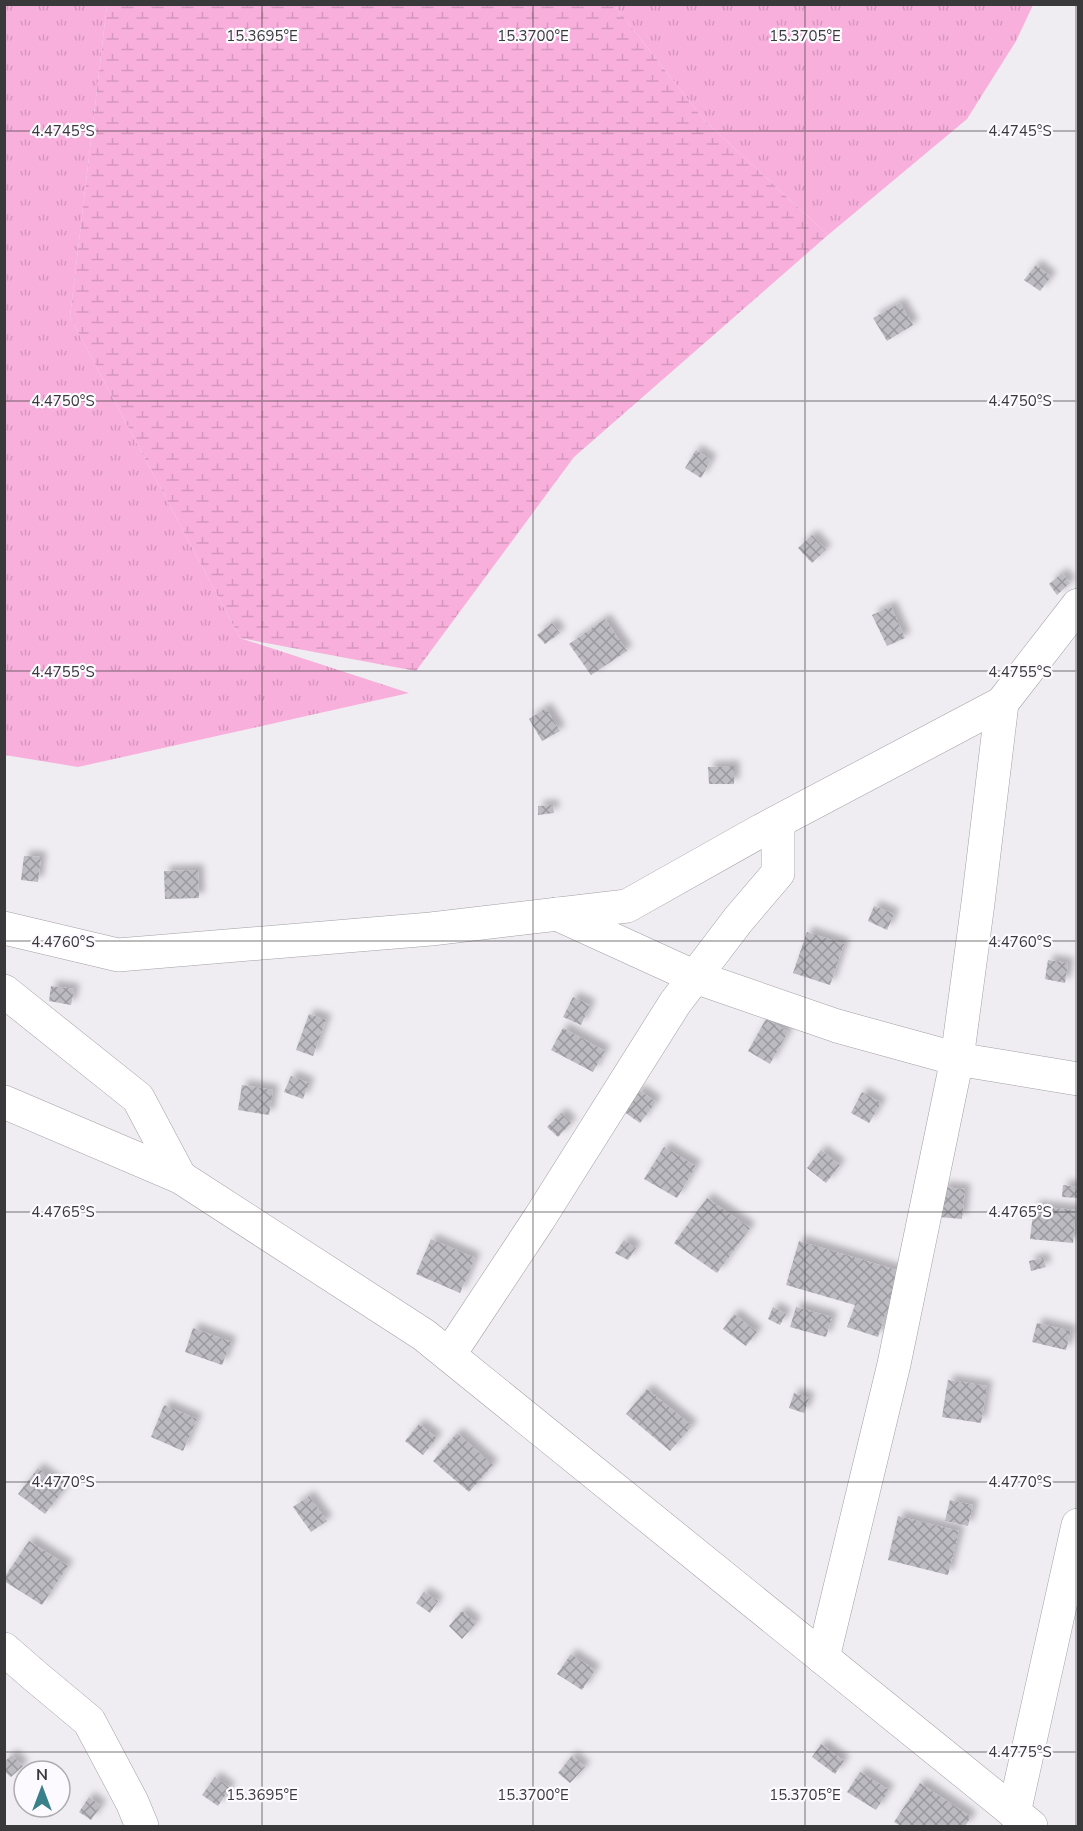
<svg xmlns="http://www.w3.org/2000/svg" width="1083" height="1831" viewBox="0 0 1083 1831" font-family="'Nunito Sans',sans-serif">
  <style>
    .grass { fill: url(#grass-tufts) }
    .wetland { fill: url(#wetland-marsh) }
    .building { fill: url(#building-cross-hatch); filter: url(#shadow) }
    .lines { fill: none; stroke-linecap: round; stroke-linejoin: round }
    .minor-casing { stroke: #a2a0a5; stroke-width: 34 }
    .minor { stroke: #fff; stroke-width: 33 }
    .ticks { fill: none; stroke: #39383a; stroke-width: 1.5; stroke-opacity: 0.45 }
    .ticks-label { font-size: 15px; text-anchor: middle; fill: #39383a; stroke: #fcfaff; stroke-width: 4.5; stroke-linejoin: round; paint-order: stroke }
  </style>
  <defs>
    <pattern id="grass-tufts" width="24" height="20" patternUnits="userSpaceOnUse" patternTransform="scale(1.5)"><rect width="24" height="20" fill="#f8afdc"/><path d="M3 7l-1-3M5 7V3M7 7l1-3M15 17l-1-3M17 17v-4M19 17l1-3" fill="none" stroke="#d597be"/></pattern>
    <pattern id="wetland-marsh" width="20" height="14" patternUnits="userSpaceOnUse" patternTransform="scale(1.5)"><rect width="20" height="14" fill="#f8afdc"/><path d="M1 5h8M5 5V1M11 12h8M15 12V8" fill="none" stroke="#d597be"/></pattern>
    <pattern id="building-cross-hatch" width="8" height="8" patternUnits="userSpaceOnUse" patternTransform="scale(1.5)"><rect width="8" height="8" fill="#bbbbc1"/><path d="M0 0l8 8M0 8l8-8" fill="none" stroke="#99999e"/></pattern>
    <filter id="shadow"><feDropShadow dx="5.5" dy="-5.5" stdDeviation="3" flood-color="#0004"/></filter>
  </defs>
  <rect width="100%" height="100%" fill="#efecf2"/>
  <!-- grass -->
  <g class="grass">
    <polygon points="4,5 107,5 70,317 240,638 409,693 78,767 5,755"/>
    <polygon points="614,5 1033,5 1016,41 967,119 828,235 704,120"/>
  </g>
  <!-- wetland -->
  <polygon class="wetland" points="107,5 614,5 704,120 828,235 574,457 416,671 240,638 70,317"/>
  <!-- building -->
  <g class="building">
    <polygon points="1036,265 1051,277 1040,291 1024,280"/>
    <polygon points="900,303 913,325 887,341 873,318"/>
    <polygon points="696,450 711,460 701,478 685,468"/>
    <polygon points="812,535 826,550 812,563 798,548"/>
    <polygon points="1062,573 1070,583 1057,595 1049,584"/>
    <polygon points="891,606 905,638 887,646 872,615"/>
    <polygon points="605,619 627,651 591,675 569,644"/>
    <polygon points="552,623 560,633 545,644 537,635"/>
    <polygon points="546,708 560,731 542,741 529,719"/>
    <polygon points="734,766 734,784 709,784 708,767"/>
    <polygon points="553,805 554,813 538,815 538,806"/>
    <polygon points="24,856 41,857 38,882 21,880"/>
    <polygon points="198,870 199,898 165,899 164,871"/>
    <polygon points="874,906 894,914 887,930 868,921"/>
    <polygon points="807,932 844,944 830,985 793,973"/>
    <polygon points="1048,960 1068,963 1065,983 1045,979"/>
    <polygon points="51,986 74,989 71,1005 49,1001"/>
    <polygon points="573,997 590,1005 581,1025 563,1017"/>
    <polygon points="309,1014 326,1020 313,1056 296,1050"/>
    <polygon points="766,1019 788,1032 770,1064 748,1051"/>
    <polygon points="563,1028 605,1051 593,1072 551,1050"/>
    <polygon points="291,1076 309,1083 303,1099 284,1092"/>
    <polygon points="242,1085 273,1090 269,1115 238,1110"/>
    <polygon points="639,1090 656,1102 640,1123 623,1111"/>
    <polygon points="862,1092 881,1103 869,1123 851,1113"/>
    <polygon points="561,1113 571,1123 558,1137 547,1127"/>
    <polygon points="664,1147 696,1166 677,1198 644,1179"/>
    <polygon points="821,1150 840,1165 826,1183 807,1168"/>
    <polygon points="1063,1185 1078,1187 1077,1198 1062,1197"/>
    <polygon points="942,1187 965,1189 962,1219 939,1217"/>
    <polygon points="707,1198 750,1228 717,1273 674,1243"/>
    <polygon points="1034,1206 1076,1210 1073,1243 1030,1239"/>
    <polygon points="431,1239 475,1258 460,1293 416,1274"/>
    <polygon points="624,1240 636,1248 628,1260 615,1253"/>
    <polygon points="799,1241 903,1272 890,1316 885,1315 878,1337 847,1327 855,1305 786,1285"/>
    <polygon points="1043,1258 1046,1267 1031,1271 1029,1261"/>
    <polygon points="773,1307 786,1314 780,1325 768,1319"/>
    <polygon points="796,1307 832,1317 826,1337 790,1327"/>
    <polygon points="734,1314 757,1332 746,1346 723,1329"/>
    <polygon points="1037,1323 1071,1331 1066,1350 1032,1342"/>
    <polygon points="193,1328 231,1342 222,1365 185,1352"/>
    <polygon points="948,1380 987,1386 981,1423 942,1417"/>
    <polygon points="647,1389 692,1426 670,1451 626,1414"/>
    <polygon points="794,1393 809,1398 804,1413 789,1408"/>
    <polygon points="164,1405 197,1419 183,1451 151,1437"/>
    <polygon points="419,1424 437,1438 423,1455 405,1441"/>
    <polygon points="457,1433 493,1465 469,1492 433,1461"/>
    <polygon points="38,1468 65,1488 45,1514 18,1494"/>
    <polygon points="309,1496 327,1521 311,1532 293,1507"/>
    <polygon points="950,1500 973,1505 968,1526 945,1521"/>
    <polygon points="898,1516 959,1531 948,1575 888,1560"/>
    <polygon points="29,1541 68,1566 42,1605 4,1581 4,1578"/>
    <polygon points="424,1592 438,1601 430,1613 416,1603"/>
    <polygon points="462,1611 476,1623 462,1639 449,1626"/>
    <polygon points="571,1654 595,1670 582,1690 557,1674"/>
    <polygon points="821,1744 844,1761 835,1774 812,1757"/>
    <polygon points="12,1755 23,1766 11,1777 4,1771 4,1762"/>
    <polygon points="572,1756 585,1767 570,1783 558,1773"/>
    <polygon points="860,1772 889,1790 876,1810 847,1792"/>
    <polygon points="215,1777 230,1788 218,1806 202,1795"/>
    <polygon points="920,1783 971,1817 965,1826 901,1826 894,1822"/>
    <polygon points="89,1797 101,1806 91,1820 79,1812"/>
  </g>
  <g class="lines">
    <defs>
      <g id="minor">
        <polyline points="557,914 695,977 837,1026 957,1059 1078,1079"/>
        <polyline points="4,928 118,955 431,929 627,906 762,830 1002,703 1078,605"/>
        <polyline points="4,991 138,1098 180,1177"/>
        <polyline points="4,1102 180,1177 424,1335 1031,1826"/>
        <polyline points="449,1355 539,1219 675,1003 738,920 778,873 778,822"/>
        <polyline points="4,1649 35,1676 89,1721 132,1802 142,1826"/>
        <polyline points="823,1658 894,1364 957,1059 978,903 1002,703"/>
        <polyline points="1014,1813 1078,1525"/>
      </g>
    </defs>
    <!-- minor casing -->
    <use href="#minor" class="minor-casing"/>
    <!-- minor -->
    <use href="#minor" class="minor"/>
  </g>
  <!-- ticks -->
  <path class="ticks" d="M262 4V1826M533 4V1826M805 4V1826M1076 4V1826M4 131H1078M4 401H1078M4 671H1078M4 941H1078M4 1212H1078M4 1482H1078M4 1752H1078"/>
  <g class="ticks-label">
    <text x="262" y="41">15.3695°E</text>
    <text x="533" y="41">15.3700°E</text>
    <text x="805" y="41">15.3705°E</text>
    <text x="63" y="136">4.4745°S</text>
    <text x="1020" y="136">4.4745°S</text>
    <text x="63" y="406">4.4750°S</text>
    <text x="1020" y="406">4.4750°S</text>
    <text x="63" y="677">4.4755°S</text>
    <text x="1020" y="677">4.4755°S</text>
    <text x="63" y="947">4.4760°S</text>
    <text x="1020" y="947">4.4760°S</text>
    <text x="63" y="1217">4.4765°S</text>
    <text x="1020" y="1217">4.4765°S</text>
    <text x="63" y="1487">4.4770°S</text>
    <text x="1020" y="1487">4.4770°S</text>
    <text x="1020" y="1757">4.4775°S</text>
    <text x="262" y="1800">15.3695°E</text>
    <text x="533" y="1800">15.3700°E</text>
    <text x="805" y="1800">15.3705°E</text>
  </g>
  <!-- border -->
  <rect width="1083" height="1831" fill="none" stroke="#39383a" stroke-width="12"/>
  <!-- north arrow -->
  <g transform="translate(42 1789)"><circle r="28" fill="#fcfaff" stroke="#aeacb0" stroke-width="1.5"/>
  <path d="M0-4.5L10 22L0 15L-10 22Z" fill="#39818a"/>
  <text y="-9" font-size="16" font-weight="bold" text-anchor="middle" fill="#39383a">N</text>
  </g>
</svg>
